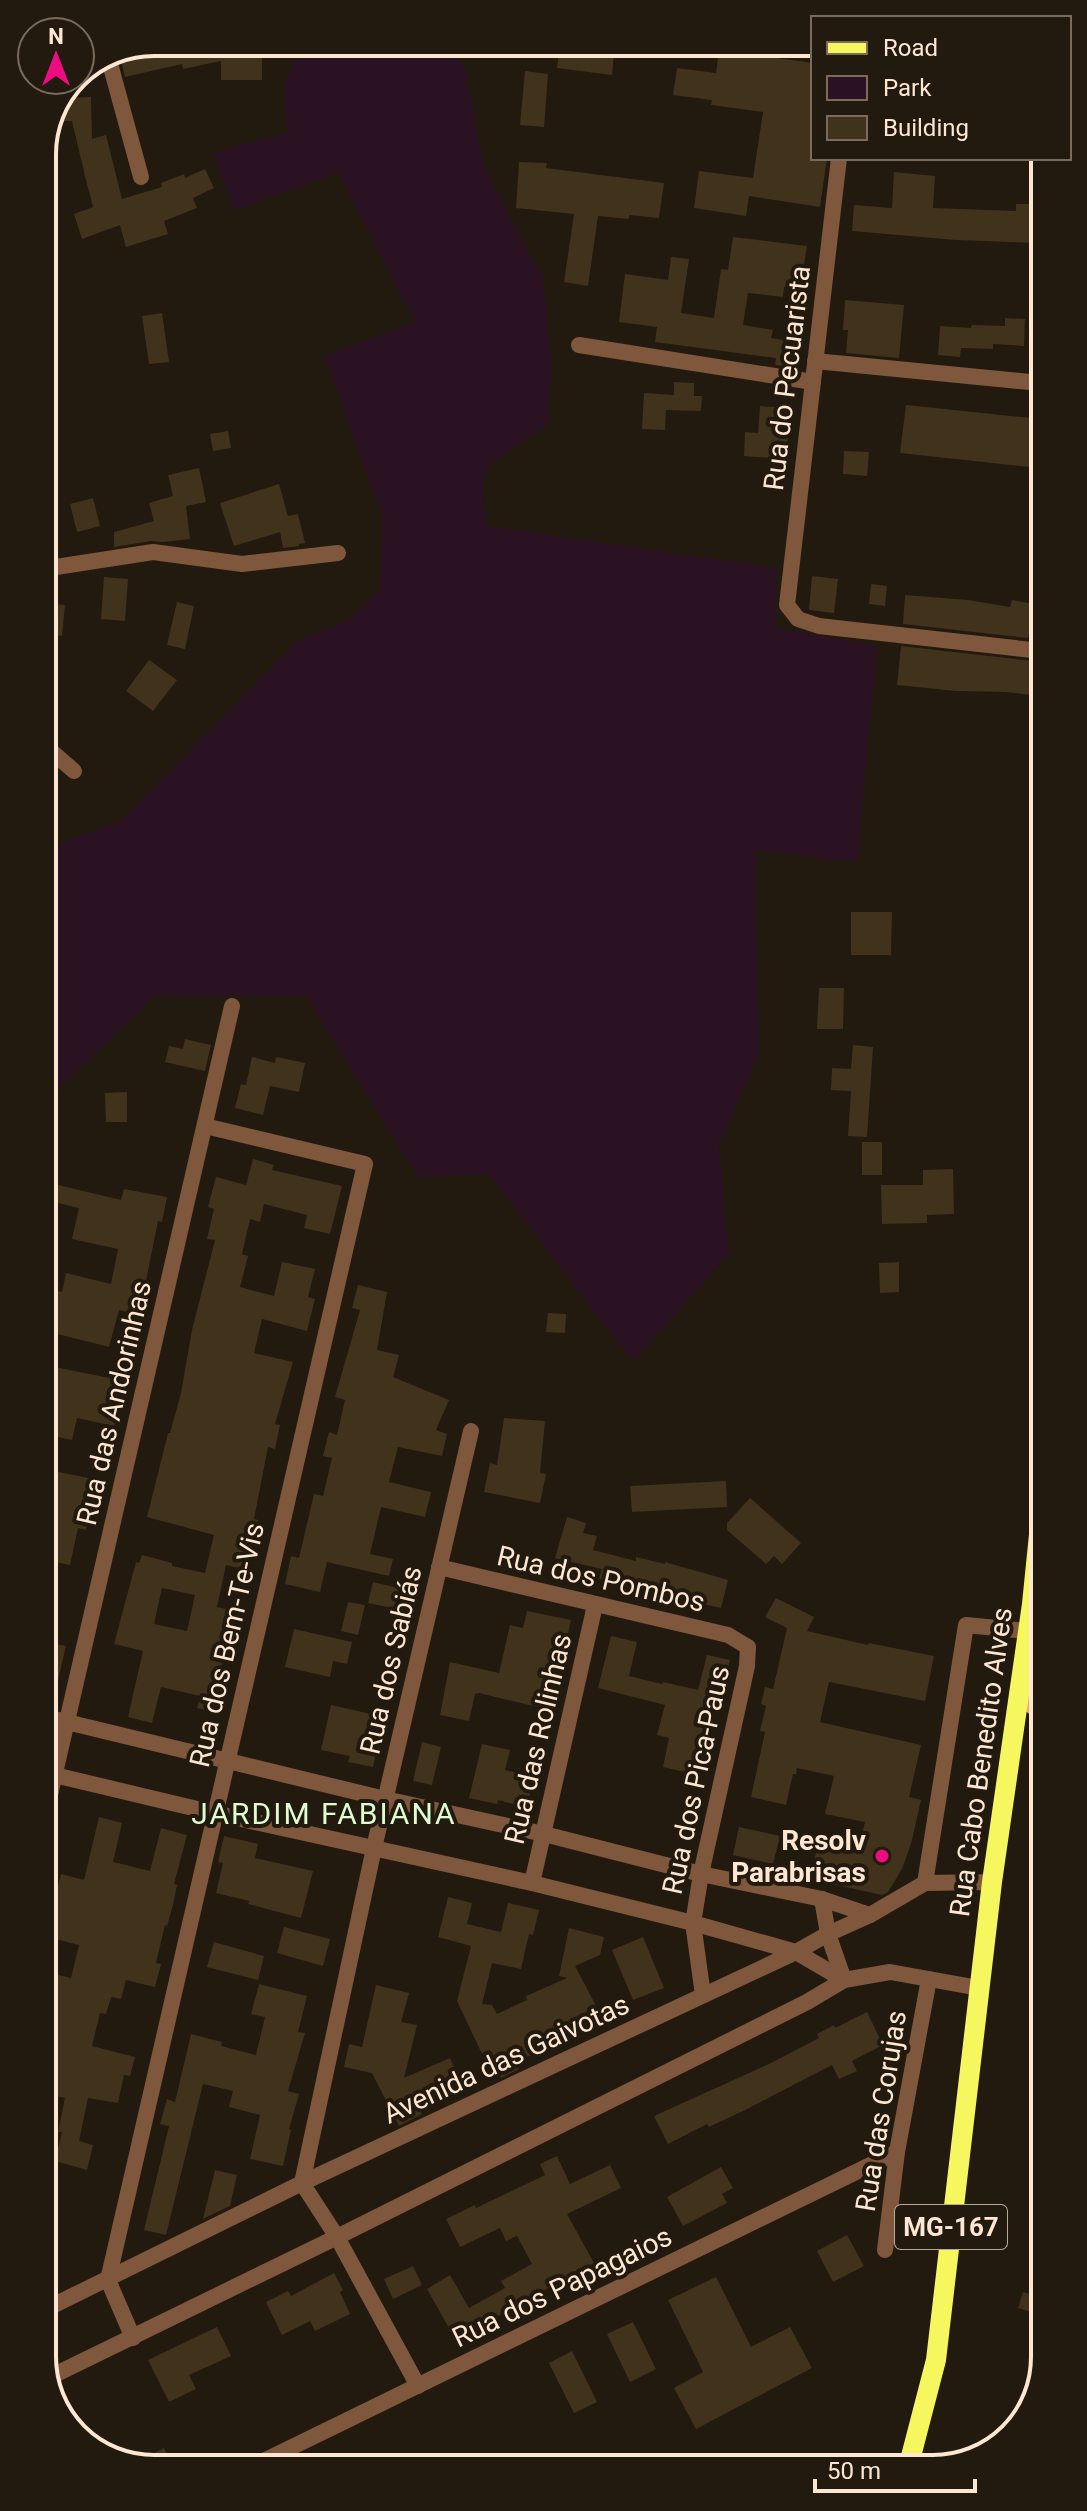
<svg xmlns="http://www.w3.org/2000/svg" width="1087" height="2511" viewBox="0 0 1087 2511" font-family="Roboto,sans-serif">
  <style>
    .green { fill: #2b1223 }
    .building { fill: #41321c; fill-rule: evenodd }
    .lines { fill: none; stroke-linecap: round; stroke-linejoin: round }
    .street { stroke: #7e573c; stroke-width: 16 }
    .secondary { stroke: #f7a56e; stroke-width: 16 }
    .primary { stroke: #f6f75f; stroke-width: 20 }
    .poi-dot { fill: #ee0c82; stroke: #22190f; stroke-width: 3 }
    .labels { text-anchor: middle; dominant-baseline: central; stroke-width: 8; stroke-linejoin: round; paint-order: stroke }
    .shield { fill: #22190f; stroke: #bba998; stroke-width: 2 }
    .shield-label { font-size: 26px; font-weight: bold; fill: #fde7d2 }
    .street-label { font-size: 28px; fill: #fde7d2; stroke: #22190f }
    .poi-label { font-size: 28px; font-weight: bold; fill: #fde7d2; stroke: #22190f; text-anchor: end }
    .neighbourhood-label { font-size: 30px; letter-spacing: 2px; fill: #defdd3; stroke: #22190f }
    .rim { fill: none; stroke: #fde7d2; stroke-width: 4 }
  </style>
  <rect width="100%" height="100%" fill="#22190f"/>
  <!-- green -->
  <polygon class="green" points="299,42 446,42 465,69 483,165 543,280 552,366 548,424 490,465 483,481 487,526 777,568 774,627 877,646 857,862 756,850 759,1053 719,1144 729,1253 633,1362 489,1174 418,1177 306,996 155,995 45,1102 44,837 52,846 119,822 297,642 350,620 380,589 383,518 324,356 415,322 338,173 234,210 213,153 287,133 284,90"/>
  <!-- building -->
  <g class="building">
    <polygon points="154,42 256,42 256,53 262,53 262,80 221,80 221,61 183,69 182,64 125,77 120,56"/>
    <polygon points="560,42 615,42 612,75 557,68"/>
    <polygon points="719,50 813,63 813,158 827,158 820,207 749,196 746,216 694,208 699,171 753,178 763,112 711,105 712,100 673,95 677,68 716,73"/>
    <polygon points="525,71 548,74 544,127 520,125"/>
    <polygon points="91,97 92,139 106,135 122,199 162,187 161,183 184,174 185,178 205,169 214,188 193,198 197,208 164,221 168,234 126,247 120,225 82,239 74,214 93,207 85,176 72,121 54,121 64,98"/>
    <polygon points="519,162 547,163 546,168 664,183 659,218 629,215 629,219 598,216 588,286 564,282 574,214 516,208"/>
    <polygon points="894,172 935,176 933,208 1016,211 1016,204 1037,204 1036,243 956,240 852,231 854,205 892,208"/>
    <polygon points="733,237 807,246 800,289 784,287 783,297 748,293 743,325 773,330 771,338 802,343 798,368 775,365 776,358 655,342 657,327 619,322 625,274 668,280 671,257 689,259 681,313 714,318 721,269 728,270"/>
    <polygon points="845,300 904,305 899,358 846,353 848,330 843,330"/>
    <polygon points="162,313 169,362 149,364 142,316"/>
    <polygon points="1005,318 1025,319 1024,346 993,344 993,349 961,348 960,357 938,355 940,326 971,328 972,325 1005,326"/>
    <polygon points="674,382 694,383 694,396 702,396 701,411 666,410 665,430 642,429 644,393 674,395"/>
    <polygon points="906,405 1040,419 1040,468 900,453"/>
    <polygon points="760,406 790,408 786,459 744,456 745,432 758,433"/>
    <polygon points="228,431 231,448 213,451 210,434"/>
    <polygon points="844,451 869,452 867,476 843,474"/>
    <polygon points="199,468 206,502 186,506 190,539 163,542 151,541 114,547 114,532 154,521 149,503 173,496 168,475"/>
    <polygon points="279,484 288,516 298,514 305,543 299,544 299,546 283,548 280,532 234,546 220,503"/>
    <polygon points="93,498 100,526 77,532 70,504"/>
    <polygon points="812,576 838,579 834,613 809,610"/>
    <polygon points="104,577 128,579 125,621 101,619"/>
    <polygon points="871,584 887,586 885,606 869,604"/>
    <polygon points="905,595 968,600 1010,607 1012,600 1035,604 1028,638 903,624"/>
    <polygon points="177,602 194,606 185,649 167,645"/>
    <polygon points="44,603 65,605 62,636 43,634"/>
    <polygon points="901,646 1041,662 1041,696 1006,692 956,691 897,685"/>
    <polygon points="149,660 177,680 153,711 126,691"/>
    <polygon points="851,912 892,912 891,955 851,955"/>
    <polygon points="819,988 844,988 843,1029 817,1029"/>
    <polygon points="185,1039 211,1045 205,1071 165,1062 169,1046 183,1049"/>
    <polygon points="853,1045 873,1047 867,1137 848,1136 851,1091 831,1090 832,1068 851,1069"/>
    <polygon points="252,1057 275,1063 276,1057 305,1063 299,1092 270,1086 263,1115 235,1108 241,1084 246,1085"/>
    <polygon points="127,1092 127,1122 106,1122 105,1093"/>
    <rect x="862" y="1142" width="20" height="33"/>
    <path d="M253 1159 274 1165 272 1170 342 1186 330 1234 304 1228 307 1215 264 1204 260 1222 250 1219 242 1254 248 1256 240 1287 274 1296 282 1262 315 1269 308 1297 315 1299 307 1331 262 1319 254 1353 293 1362 275 1424 280 1425 275 1449 268 1447 254 1519 258 1520 247 1570 226 1565 217 1607 236 1611 220 1672 223 1673 214 1712 197 1708 200 1696 161 1687 152 1723 128 1717 143 1651 114 1644 136 1562 139 1563 142 1555 172 1563V1566L205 1573 214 1535 147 1517 168 1433H170L181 1393 192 1330 215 1240 207 1239 214 1209 208 1207 216 1177 246 1185ZM162 1588 195 1595 187 1631 154 1624Z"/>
    <polygon points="953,1169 954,1214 927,1215 927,1223 882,1224 881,1185 923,1185 923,1170"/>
    <polygon points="54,1184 121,1200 124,1189 167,1197 162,1222 158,1221 139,1315 119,1310 109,1347 45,1331 45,1288 62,1292 66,1273 111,1284 118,1249 72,1239 79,1208 50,1201"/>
    <polygon points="899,1262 899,1292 880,1293 879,1263"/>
    <polygon points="358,1285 387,1292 377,1350 399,1355 393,1377 449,1400 436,1430 447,1434 442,1456 398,1447 389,1482 431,1492 425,1517 381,1507 370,1554 393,1559 389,1576 327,1562 320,1592 285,1584 291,1556 299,1558 314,1494 323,1496 332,1458 323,1456 329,1432 337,1435 345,1400 335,1397 360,1310 352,1308"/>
    <polygon points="548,1313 566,1314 565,1333 546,1332"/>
    <polygon points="45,1365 124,1381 114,1426 77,1418 72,1440 45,1434"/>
    <polygon points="504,1418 545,1421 540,1473 546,1474 540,1503 484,1492 490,1463 497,1465"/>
    <polygon points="45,1469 97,1480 86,1530 78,1528 70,1565 46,1560"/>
    <polygon points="726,1481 727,1507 632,1512 630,1486"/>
    <polygon points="750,1498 801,1543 782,1564 774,1556 766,1564 727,1530 727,1523"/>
    <polygon points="567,1517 586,1523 583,1533 597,1536 593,1550 636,1561 636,1557 665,1564 665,1562 728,1580 721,1608 694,1602 695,1597 636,1583 634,1588 599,1579 602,1569 555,1558"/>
    <polygon points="373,1582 407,1590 402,1610 368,1603"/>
    <polygon points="776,1598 814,1617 807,1631 868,1645 869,1643 934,1656 925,1701 829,1682 820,1722 921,1745 909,1797 921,1800 911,1844 902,1869 888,1892 882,1895 810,1879 818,1844 858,1853 865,1822 825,1814 834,1776 797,1768 796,1774 793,1774 786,1805 751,1797 765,1732 760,1731 766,1706 761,1704 765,1687 773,1689 787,1628 765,1617"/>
    <polygon points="348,1602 365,1605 358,1635 341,1631"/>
    <polygon points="527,1611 571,1620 558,1678 549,1676 542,1708 479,1693 475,1694 469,1721 440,1715 450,1662 499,1673 510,1625 523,1628"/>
    <polygon points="294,1629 352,1642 347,1664 333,1661 330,1677 285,1667"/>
    <polygon points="611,1636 637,1642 629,1676 662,1684 663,1682 698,1690 707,1655 730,1660 720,1705 711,1703 699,1752 703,1753 698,1775 663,1767 669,1738 657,1735 665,1705 598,1688"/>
    <polygon points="46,1642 66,1646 53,1702 46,1701"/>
    <polygon points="379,1674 394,1678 390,1697 374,1693"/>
    <polygon points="331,1705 384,1717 373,1767 348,1762 350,1756 321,1750"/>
    <polygon points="422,1742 441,1747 432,1785 413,1781"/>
    <polygon points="482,1744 510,1750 505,1770 534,1777 527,1808 498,1800 497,1804 469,1798"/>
    <polygon points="99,1817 122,1823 113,1862 150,1871 161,1828 187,1835 174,1884 177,1885 173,1905 167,1926 165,1925 156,1963 161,1964 155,1987 126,1980 121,1999 111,1997 106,2014 100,2013 92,2046 135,2057 130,2076 124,2075 118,2103 88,2098 79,2141 93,2145 87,2170 55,2161 62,2132 58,2132 65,2098 47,2094 47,1972 71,1978 79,1945 47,1937 47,1902 54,1903 61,1874 84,1880"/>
    <polygon points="739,1827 780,1836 773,1864 733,1855"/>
    <polygon points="224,1836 258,1844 255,1858 313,1871 301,1918 248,1904 249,1901 216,1893 223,1863 218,1862"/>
    <polygon points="448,1897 472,1903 467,1924 501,1932 508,1903 539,1910 533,1935 529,1934 521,1969 492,1963 482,2004 492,2005 497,2014 527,2000 526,1996 567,1978 559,1976 569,1928 604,1937 600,1955 575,1966 604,2021 516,2062 519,2069 501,2078 499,2073 493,2077 457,2001 471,1946 438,1937"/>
    <polygon points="284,1927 330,1939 323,1966 277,1953"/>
    <polygon points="643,1937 664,1988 633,2000 612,1950"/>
    <polygon points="214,1942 264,1956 258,1980 207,1967"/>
    <polygon points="259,1984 307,1996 298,2032 305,2033 288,2091 299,2094 289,2129 291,2130 283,2166 250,2159 260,2115 229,2107 233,2091 203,2084 166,2235 144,2230 169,2126 160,2124 167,2099 175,2102 191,2034 222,2042 221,2046 256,2055 265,2017 251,2014"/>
    <polygon points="376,1985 409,1993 401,2022 417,2025 404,2078 450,2058 460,2081 415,2100 422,2114 399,2126 372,2073 344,2067 349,2044 362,2047"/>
    <polygon points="867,2012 883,2045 852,2061 857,2071 839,2079 832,2065 743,2111 709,2127 707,2124 668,2144 654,2116 771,2063 819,2038 817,2034 834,2025 835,2028"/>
    <polygon points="557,2156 570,2184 610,2165 621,2188 567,2214 594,2263 487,2322 485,2317 453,2335 427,2289 450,2275 469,2308 505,2288 501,2281 532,2264 517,2236 506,2241 500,2228 460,2247 446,2219 475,2205 476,2208 545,2175 540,2164"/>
    <polygon points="721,2167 733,2188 722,2194 727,2203 683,2226 667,2197"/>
    <polygon points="215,2170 237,2175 230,2206 203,2219"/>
    <polygon points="847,2235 864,2266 833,2282 817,2251"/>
    <polygon points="413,2266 422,2285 393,2299 384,2279"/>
    <polygon points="334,2273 343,2290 340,2292 350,2314 315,2331 310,2321 282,2335 266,2302 288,2291 291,2296"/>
    <polygon points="716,2277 751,2347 790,2327 812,2368 696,2429 674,2388 703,2372 668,2300"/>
    <polygon points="1023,2292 1045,2299 1045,2316 1018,2308"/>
    <polygon points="633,2322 656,2369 630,2382 607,2334"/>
    <polygon points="217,2327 231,2356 189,2375 196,2389 169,2402 148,2360"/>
    <polygon points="572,2351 597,2402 574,2413 549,2363"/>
    <polygon points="164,2448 175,2469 146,2469 133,2464"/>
  </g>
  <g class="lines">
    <!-- street -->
    <g class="street">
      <polyline points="109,60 141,177"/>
      <polyline points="839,158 787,605 798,619 819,626 1041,651"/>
      <polyline points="579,345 813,382"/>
      <polyline points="815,361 1040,383"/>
      <polyline points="43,569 153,552 242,564 338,553"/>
      <polyline points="44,745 74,771"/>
      <polyline points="439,1567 728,1635 748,1647 747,1666 701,1874 693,1923 703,1995"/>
      <polyline points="46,1717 385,1799 544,1834 701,1874 822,1899 870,1915"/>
      <polyline points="46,1773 214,1813 532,1883 693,1923 796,1952 844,1980"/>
      <polyline points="46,1812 232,1006"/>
      <polyline points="532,1883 595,1605"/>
      <polyline points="925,1883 966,1625 1027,1631"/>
      <polyline points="822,1899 828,1934 844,1980"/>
      <polyline points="885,2250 897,2152 929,1979"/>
      <polyline points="48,2308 302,2183 796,1952 828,1934 870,1915 925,1883 992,1882"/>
      <polyline points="133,2338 108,2280 365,1164 205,1126"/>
      <polyline points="48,2378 337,2237 807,2002 844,1980 890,1972 979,1988"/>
      <polyline points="418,2386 337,2237 302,2183 374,1848 471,1431"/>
      <polyline points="249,2468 897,2152"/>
    </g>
    <!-- secondary -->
    <polyline class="secondary" points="1017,1695 1043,1714"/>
    <!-- primary -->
    <polyline class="primary" points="909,2464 936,2360 992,1882 1032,1604 1043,1495"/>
  </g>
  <!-- markers -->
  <circle class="poi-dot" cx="882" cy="1856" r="8"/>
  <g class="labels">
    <!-- shield labels -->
    <rect class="shield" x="895" y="2205" width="112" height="44" rx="6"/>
    <g class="shield-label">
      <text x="951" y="2227">MG-167</text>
    </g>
    <!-- street labels -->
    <g class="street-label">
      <text transform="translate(787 378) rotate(-83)">Rua do Pecuarista</text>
      <text transform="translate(114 1403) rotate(-77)">Rua das Andorinhas</text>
      <text transform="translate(601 1579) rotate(13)">Rua dos Pombos</text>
      <text transform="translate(227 1645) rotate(-77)">Rua dos Bem-Te-Vis</text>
      <text transform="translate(391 1660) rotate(-77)">Rua dos Sabiás</text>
      <text transform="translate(538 1739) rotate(-77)">Rua das Rolinhas</text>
      <text transform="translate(981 1762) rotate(-82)">Rua Cabo Benedito Alves</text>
      <text transform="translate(696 1780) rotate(-78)">Rua dos Pica-Paus</text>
      <text transform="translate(506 2059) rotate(-25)">Avenida das Gaivotas</text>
      <text transform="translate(881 2111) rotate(-81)">Rua das Corujas</text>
      <text transform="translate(562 2287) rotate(-26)">Rua dos Papagaios</text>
    </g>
    <!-- poi labels -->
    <g class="poi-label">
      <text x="866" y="1840">Resolv<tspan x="866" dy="32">Parabrisas</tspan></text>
    </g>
    <!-- neighbourhood labels -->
    <g class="neighbourhood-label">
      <text x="324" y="1813">JARDIM FABIANA</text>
    </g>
  </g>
  <!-- crop -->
  <path d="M0 0H1087V2511H0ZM154 56H933A98 98 0 0 1 1031 154V2357A98 98 0 0 1 933 2455H154A98 98 0 0 1 56 2357V154A98 98 0 0 1 154 56Z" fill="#22190f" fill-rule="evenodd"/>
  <path class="rim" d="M154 56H933A98 98 0 0 1 1031 154V2357A98 98 0 0 1 933 2455H154A98 98 0 0 1 56 2357V154A98 98 0 0 1 154 56Z"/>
  <!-- legend -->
  <rect x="811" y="16" width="260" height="144" fill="#22190f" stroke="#7a6b5d" stroke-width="2"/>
  <rect x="827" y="42" width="40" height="12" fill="#f6f75f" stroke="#7a6b5d" stroke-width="2"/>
  <text x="883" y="56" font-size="24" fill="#fde7d2">Road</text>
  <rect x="827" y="76" width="40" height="24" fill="#2b1223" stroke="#7a6b5d" stroke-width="2"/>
  <text x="883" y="96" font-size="24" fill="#fde7d2">Park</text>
  <rect x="827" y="116" width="40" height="24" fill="#41321c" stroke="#7a6b5d" stroke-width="2"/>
  <text x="883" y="136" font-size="24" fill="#fde7d2">Building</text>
  <!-- north arrow -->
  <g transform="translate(56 56)"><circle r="38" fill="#22190f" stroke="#7a6b5d" stroke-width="2"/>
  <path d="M0-6L14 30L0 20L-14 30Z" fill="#ee0c82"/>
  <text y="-12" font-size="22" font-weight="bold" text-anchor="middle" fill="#fde7d2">N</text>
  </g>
  <!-- scale -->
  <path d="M815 2479v12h160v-12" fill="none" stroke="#fde7d2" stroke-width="4"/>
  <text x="827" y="2479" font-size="24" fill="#fde7d2" stroke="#22190f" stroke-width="6" paint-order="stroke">50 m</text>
</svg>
